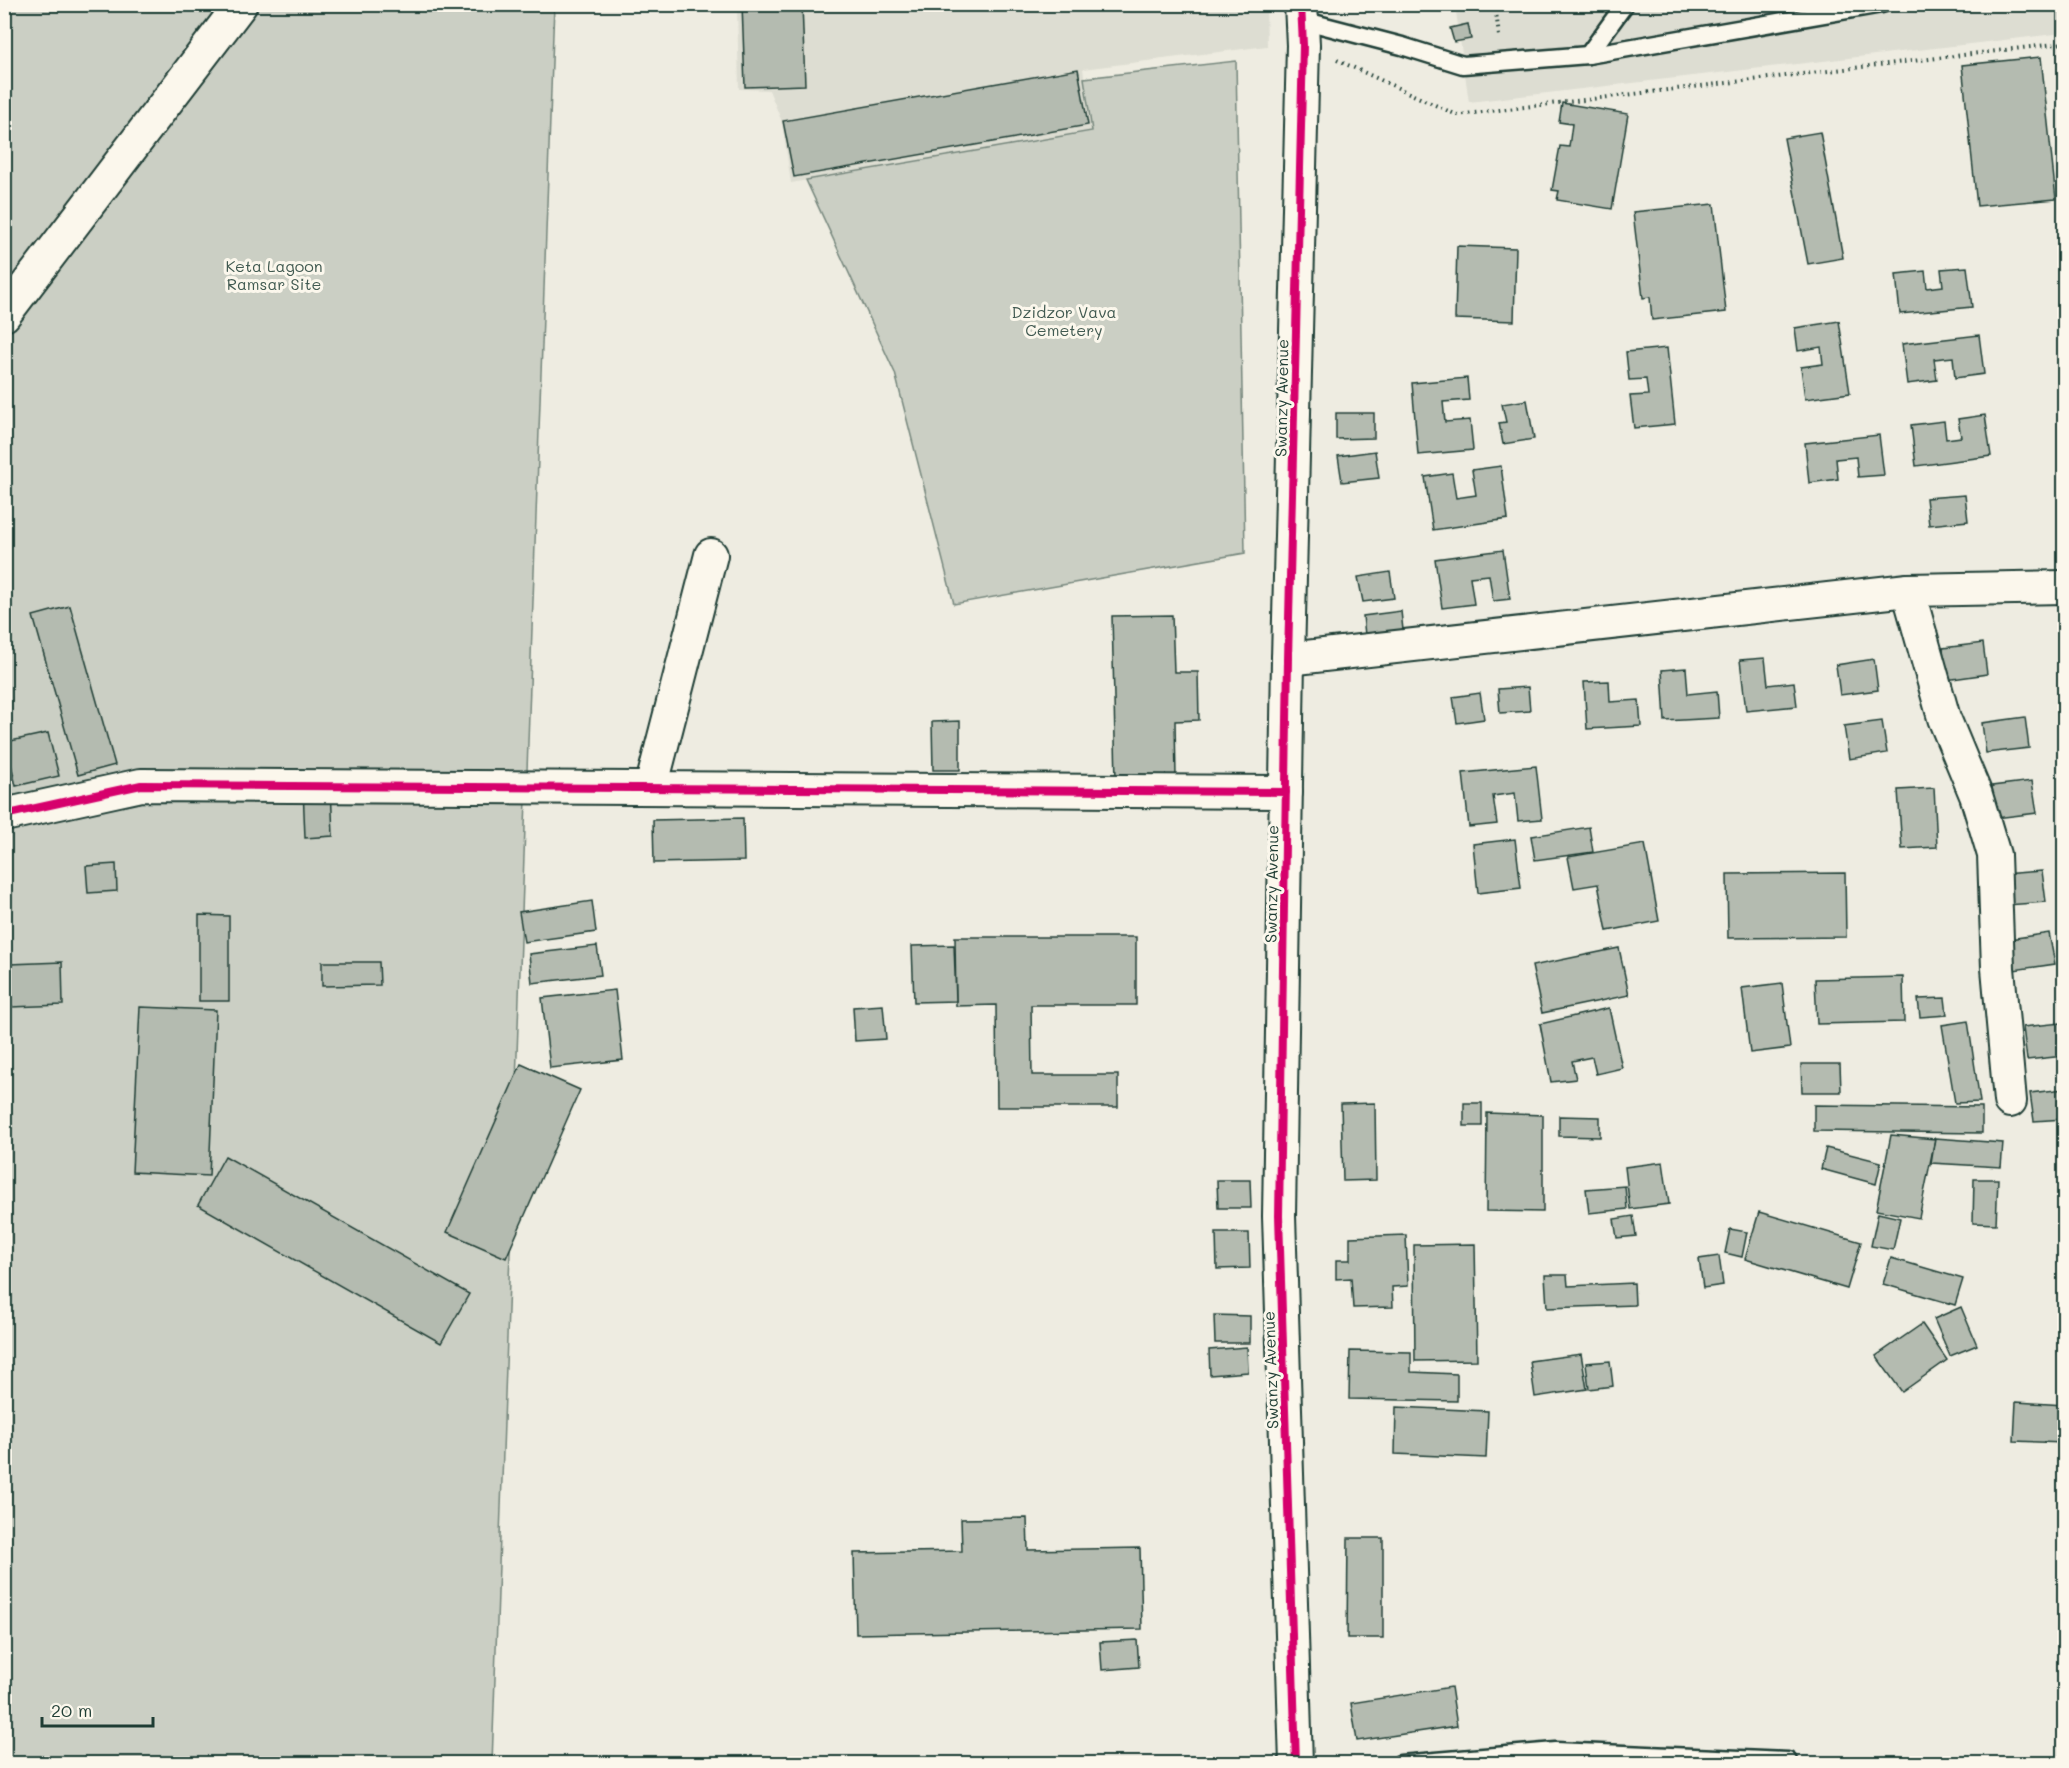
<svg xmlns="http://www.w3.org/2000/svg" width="2069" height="1768" viewBox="0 0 2069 1768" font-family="Mali,sans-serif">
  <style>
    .built { fill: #ddddd2 }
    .green { fill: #cbcfc4; stroke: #75867c; stroke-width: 1.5 }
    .building { fill: #b4bbb0; stroke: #1f3d34; stroke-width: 1.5 }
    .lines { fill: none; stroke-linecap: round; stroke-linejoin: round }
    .lane-casing { stroke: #1f3d34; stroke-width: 21 }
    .street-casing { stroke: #1f3d34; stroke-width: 36 }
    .path { stroke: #1f3d34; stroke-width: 4; stroke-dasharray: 1.5 4.5; stroke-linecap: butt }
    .lane { stroke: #fbf7ec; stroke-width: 16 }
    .street { stroke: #fbf7ec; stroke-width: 32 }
    .cycleway-casing { stroke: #fbf7ec; stroke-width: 11 }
    .cycleway { stroke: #d6006c; stroke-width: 8 }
    .labels { text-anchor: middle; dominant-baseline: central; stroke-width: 6; stroke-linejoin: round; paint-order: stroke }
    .park-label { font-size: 16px; fill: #415a51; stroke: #fbf7ec }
    .street-label { font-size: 16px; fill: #1f3d34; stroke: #fbf7ec }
  </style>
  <rect width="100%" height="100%" fill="#eeece1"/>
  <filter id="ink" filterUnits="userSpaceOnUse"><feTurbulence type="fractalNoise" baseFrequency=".0167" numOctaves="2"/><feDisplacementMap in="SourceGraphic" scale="12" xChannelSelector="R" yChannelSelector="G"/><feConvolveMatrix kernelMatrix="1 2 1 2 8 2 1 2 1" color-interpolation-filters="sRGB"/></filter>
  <g filter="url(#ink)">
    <!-- built -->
    <g class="built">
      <polygon points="2064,4 2064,33 1469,102 1455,5"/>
      <polygon points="737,5 1266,5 1267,46 1083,69 1093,131 791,183 782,122 769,90 739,89"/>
    </g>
    <!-- green -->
    <g class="green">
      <polygon points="5,5 554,5 492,1763 5,1764"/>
      <polygon points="1236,61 1245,553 954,604 895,373 806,180 1092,131 1084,78"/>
    </g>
    <!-- building -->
    <g class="building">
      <polygon points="742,4 802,4 805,85 745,87"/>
      <polygon points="1468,24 1471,39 1454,42 1450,28"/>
      <polygon points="2041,57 2056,199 1977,206 1962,65"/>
      <polygon points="1078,69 1088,125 794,177 783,121"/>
      <polygon points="1562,103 1628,114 1612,209 1557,200 1559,191 1552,190 1560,146 1569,147 1572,124 1559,122"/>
      <polygon points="1820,132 1843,258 1808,264 1784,138"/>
      <polygon points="1714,204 1726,312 1652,320 1650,297 1643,298 1633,212"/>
      <polygon points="1457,246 1516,248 1514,321 1455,319"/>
      <polygon points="1967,267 1972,307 1900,314 1896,274 1925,271 1927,288 1943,286 1941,269"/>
      <polygon points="1839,321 1850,393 1805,399 1801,367 1823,364 1821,347 1798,351 1795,328"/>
      <polygon points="1979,335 1984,374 1955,378 1953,357 1934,359 1937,380 1907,384 1902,344"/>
      <polygon points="1667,348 1675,424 1634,428 1630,396 1648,395 1646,379 1629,380 1626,352"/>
      <polygon points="1467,378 1469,400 1443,402 1445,422 1470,420 1473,450 1418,455 1412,383"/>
      <polygon points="1527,400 1534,439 1503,444 1499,423 1506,422 1502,404"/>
      <polygon points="1336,413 1374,413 1374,438 1336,439"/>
      <polygon points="1985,415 1991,456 1916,466 1911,425 1944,421 1946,439 1961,437 1958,419"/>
      <polygon points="1879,435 1884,475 1858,477 1856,457 1836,459 1838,479 1809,483 1805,443"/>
      <polygon points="1375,451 1379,478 1342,482 1338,456"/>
      <polygon points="1501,466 1508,519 1433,530 1425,477 1452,473 1456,498 1476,495 1472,470"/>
      <polygon points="1965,495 1968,521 1929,525 1926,498"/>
      <polygon points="1503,550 1510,599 1493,601 1489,575 1470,577 1474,604 1442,608 1435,559"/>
      <polygon points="1390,572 1394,598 1363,602 1358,577"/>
      <polygon points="70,606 115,765 78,775 33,616"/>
      <polygon points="1401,611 1403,630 1365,635 1363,616"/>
      <polygon points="1172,615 1174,672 1198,672 1199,720 1175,721 1176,778 1116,780 1112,616"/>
      <polygon points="1983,643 1987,674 1946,680 1943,648"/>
      <polygon points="1765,658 1768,685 1794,682 1797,706 1746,711 1740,660"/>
      <polygon points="1874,659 1878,690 1840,695 1836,665"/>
      <polygon points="1686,668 1688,694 1717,691 1719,718 1665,721 1662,670"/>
      <polygon points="1609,681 1610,702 1639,700 1641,726 1587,729 1584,682"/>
      <polygon points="1528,687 1530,711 1500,713 1498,689"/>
      <polygon points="1480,693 1484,719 1457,723 1453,697"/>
      <polygon points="2025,717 2029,748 1986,753 1982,723"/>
      <polygon points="960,721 960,770 933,770 932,722"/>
      <polygon points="1882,721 1887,753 1849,759 1844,726"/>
      <polygon points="48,733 59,776 16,786 6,742"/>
      <polygon points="1536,766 1542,819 1518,821 1515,793 1493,796 1497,824 1469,827 1463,773"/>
      <polygon points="2032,781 2037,813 1996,818 1992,786"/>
      <polygon points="303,788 331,788 333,836 305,838"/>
      <polygon points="1934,788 1937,847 1902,849 1898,790"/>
      <polygon points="743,818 744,861 654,863 653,820"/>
      <polygon points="1589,827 1593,852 1535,860 1531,836"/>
      <polygon points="1515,839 1521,888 1478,893 1473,844"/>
      <polygon points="1645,844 1659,921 1607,931 1598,884 1574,888 1568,857"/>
      <polygon points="116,864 117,891 88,893 86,866"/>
      <polygon points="2042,871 2046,902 2007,905 2003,874"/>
      <polygon points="1845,873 1846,937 1728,938 1727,874"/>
      <polygon points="592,901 596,932 524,942 519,912"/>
      <polygon points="199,915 229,916 229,1001 199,1001"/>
      <polygon points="2049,933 2055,964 2014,970 2010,939"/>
      <polygon points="955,937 1136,937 1136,1005 1031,1005 1032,1075 1118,1075 1118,1107 997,1107 996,1005 956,1006"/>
      <polygon points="954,945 956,1001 914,1002 912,946"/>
      <polygon points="597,946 601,975 532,983 529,954"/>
      <polygon points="1619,948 1629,995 1542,1013 1532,966"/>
      <polygon points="62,962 63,1005 11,1007 10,964"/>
      <polygon points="322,962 379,962 380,985 322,986"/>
      <polygon points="1903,977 1904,1022 1817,1024 1815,979"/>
      <polygon points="1782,983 1790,1048 1750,1053 1742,988"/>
      <polygon points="615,990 623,1060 550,1068 542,998"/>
      <polygon points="1945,998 1947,1015 1920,1017 1918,999"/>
      <polygon points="883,1005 886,1039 855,1041 853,1007"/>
      <polygon points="140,1007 216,1010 209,1176 132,1172"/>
      <polygon points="1609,1008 1622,1068 1596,1074 1592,1057 1572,1061 1576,1079 1551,1082 1540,1024"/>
      <polygon points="1968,1021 1980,1102 1955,1103 1942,1025"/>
      <polygon points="2061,1023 2064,1056 2027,1060 2023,1027"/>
      <polygon points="521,1064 580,1090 506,1258 447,1232"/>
      <polygon points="1801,1064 1840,1064 1841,1092 1802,1092"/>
      <polygon points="2064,1089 2064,1119 2034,1121 2030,1093"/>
      <polygon points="1375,1103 1376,1180 1343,1181 1341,1104"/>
      <rect x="1464" y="1103" width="18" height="23"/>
      <polygon points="1814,1105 1982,1107 1982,1133 1814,1131"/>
      <polygon points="1487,1113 1543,1115 1543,1212 1486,1211"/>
      <polygon points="1559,1116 1600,1117 1600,1137 1559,1136"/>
      <polygon points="1891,1135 1935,1139 1919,1218 1876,1210"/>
      <polygon points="1935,1138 2003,1143 2001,1167 1931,1163"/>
      <polygon points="1826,1148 1881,1162 1876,1184 1821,1169"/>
      <polygon points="225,1156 469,1294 441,1343 198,1205"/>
      <polygon points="1663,1162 1669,1204 1630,1209 1625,1167"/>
      <polygon points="1974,1179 1998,1179 1996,1224 1973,1223"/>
      <polygon points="1217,1180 1250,1180 1251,1208 1218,1208"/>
      <polygon points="1625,1186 1627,1209 1589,1213 1586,1189"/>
      <polygon points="1759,1212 1861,1242 1847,1289 1745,1259"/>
      <polygon points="1878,1213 1900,1218 1893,1250 1871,1246"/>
      <polygon points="1633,1216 1636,1236 1617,1238 1614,1219"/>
      <polygon points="1730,1229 1747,1232 1742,1257 1725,1253"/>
      <polygon points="1216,1233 1249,1233 1250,1268 1217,1269"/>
      <polygon points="1406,1235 1408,1286 1392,1287 1393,1307 1353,1308 1351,1278 1336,1279 1336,1260 1350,1260 1350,1237"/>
      <polygon points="1475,1244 1477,1360 1415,1361 1414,1245"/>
      <polygon points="1719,1256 1723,1285 1703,1288 1699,1259"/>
      <polygon points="1891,1258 1963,1279 1955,1305 1883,1284"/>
      <polygon points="1545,1275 1567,1275 1568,1286 1634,1283 1635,1305 1547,1308"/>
      <polygon points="1961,1307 1977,1345 1950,1356 1934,1319"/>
      <polygon points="1214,1315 1250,1316 1250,1343 1215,1343"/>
      <polygon points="1922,1324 1947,1360 1902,1392 1876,1356"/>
      <polygon points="1247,1347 1248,1372 1210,1375 1209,1350"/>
      <polygon points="1350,1351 1411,1352 1411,1372 1457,1374 1457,1401 1349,1399"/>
      <polygon points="1581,1354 1587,1389 1535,1397 1530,1361"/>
      <polygon points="1610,1361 1613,1386 1589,1389 1586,1363"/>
      <polygon points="2016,1402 2064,1405 2064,1443 2014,1441"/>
      <polygon points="1396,1407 1488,1411 1486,1458 1395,1454"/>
      <polygon points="1027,1518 1028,1550 1140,1548 1142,1629 856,1634 854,1553 962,1551 961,1519"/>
      <polygon points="1348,1538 1383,1538 1383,1638 1347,1638"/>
      <polygon points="1137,1640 1139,1667 1102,1670 1100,1642"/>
      <polygon points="1451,1687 1457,1726 1357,1741 1351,1703"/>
    </g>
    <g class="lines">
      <defs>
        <g id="lane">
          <polyline points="1302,20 1402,46 1463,65 1588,55 1882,4"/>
          <polyline points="1588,55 1625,4"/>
          <polyline points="1400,1764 1555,1751 1788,1761"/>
        </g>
        <g id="street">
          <polyline points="4,315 241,4"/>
          <polyline points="1908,590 1944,718 1976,795 1994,855 1998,968 2010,1101"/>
          <polyline points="1288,659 1908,590 2064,587"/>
          <polyline points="651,788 711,555"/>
          <polyline points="4,815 141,785 1286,792"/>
          <polyline points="1296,1764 1279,1216 1288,659 1303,45 1301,4"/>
        </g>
      </defs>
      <!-- lane casing -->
      <use href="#lane" class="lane-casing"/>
      <!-- street casing -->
      <use href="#street" class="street-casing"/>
      <!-- path -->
      <g class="path">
        <polyline points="1495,4 1499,36"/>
        <polyline points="1337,60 1457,115 2064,43"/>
      </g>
      <!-- lane -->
      <use href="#lane" class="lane"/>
      <!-- street -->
      <use href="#street" class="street"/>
      <defs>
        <g id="cycleway">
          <polyline points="4,815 141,785 1286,792"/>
          <polyline points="1296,1764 1279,1216 1288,659 1303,45 1301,4"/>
        </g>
      </defs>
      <!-- cycleway casing -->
      <use href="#cycleway" class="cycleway-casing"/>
      <!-- cycleway -->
      <use href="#cycleway" class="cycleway"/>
    </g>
  </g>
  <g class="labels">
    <!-- park labels -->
    <g class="park-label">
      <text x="274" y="265">Keta Lagoon<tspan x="274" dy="18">Ramsar Site</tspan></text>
      <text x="1064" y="311">Dzidzor Vava<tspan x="1064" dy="18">Cemetery</tspan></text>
    </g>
    <!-- street labels -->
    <g class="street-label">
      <text transform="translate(1281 398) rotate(-89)">Swanzy Avenue</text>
      <text transform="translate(1271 884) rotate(-89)">Swanzy Avenue</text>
      <text transform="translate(1270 1370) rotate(-92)">Swanzy Avenue</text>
    </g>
  </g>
  <!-- margin -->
  <rect width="2069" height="1768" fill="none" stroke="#fbf7ec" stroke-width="24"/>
  <rect x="12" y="12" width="2045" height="1744" fill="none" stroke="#1f3d34" stroke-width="2" filter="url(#ink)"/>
  <!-- scale -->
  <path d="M42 1717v9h111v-9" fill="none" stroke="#1f3d34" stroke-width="3"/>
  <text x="51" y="1717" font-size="18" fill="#1f3d34" stroke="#fbf7ec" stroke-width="4.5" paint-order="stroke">20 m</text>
</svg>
